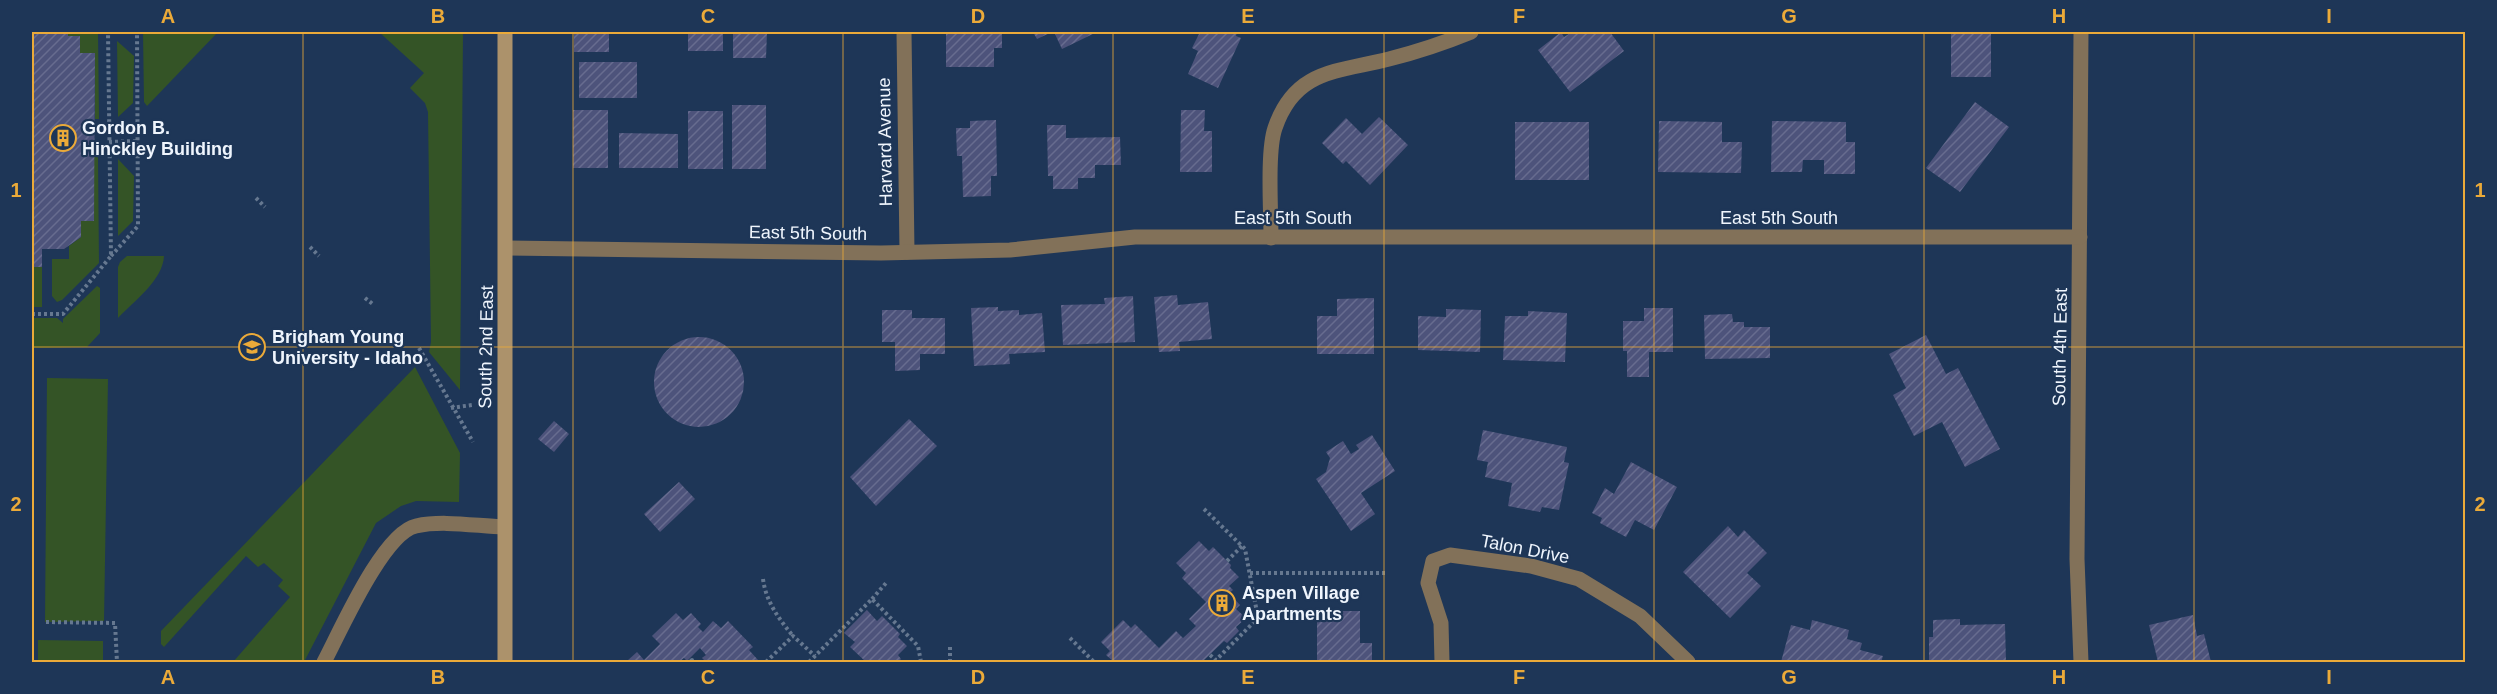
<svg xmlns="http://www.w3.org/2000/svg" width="2497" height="694" viewBox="0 0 2497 694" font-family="Arial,sans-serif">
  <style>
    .green { fill: #345426 }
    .building { fill: url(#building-hatch) }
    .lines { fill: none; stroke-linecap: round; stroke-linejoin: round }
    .path { stroke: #667890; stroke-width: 4; stroke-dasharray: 3 3; stroke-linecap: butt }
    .minor { stroke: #827159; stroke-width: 15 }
    .secondary { stroke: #ac926b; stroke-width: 15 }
    .grid { fill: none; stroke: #ebaa39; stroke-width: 1.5; stroke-opacity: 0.55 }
    .labels { text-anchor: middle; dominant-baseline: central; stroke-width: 4.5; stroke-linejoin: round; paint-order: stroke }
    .poi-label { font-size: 18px; font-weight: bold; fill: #eff5fd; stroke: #1e3657; text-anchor: start }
    .street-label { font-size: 18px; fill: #eff5fd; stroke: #1e3657 }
    .neatline { fill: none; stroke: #ebaa39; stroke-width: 2 }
    .grid-label { font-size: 20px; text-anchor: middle; font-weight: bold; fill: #ebaa39 }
  </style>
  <defs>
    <pattern id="building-hatch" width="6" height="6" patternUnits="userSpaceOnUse" patternTransform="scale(1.5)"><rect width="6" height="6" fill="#4d537b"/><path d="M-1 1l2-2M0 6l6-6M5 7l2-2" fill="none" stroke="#676c8f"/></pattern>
  </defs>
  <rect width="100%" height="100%" fill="#1e3657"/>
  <!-- green -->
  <g class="green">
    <polygon points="68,32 98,32 99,119 95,119 95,53 80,53 80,37 68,36"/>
    <polygon points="143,32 218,32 147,106 144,102"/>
    <polygon points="379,32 463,32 460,390 429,352 431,342 428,112 425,103 410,88 424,73"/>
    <polygon points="117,41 134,56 133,103 118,117"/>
    <polygon points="94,157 98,157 99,263 62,300 57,302 52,296 52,259 69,259 69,246 81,237 81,221 94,221"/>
    <polygon points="118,159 134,176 133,221 118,236"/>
    <path d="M127 256H164C163 280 134 301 118 318V267L120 262Z"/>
    <rect x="32" y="267" width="10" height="40"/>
    <polygon points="97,286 100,288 100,333 87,347 32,348 32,318 57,318 63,323 63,319"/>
    <polygon points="415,367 460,453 459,502 416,501 401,506 376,523 304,662 233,662 290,597 278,586 283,580 264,563 258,567 246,556 164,647 161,644 161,631"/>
    <polygon points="47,378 108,379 104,621 45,622"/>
    <polygon points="38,640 103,641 103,662 38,662"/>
  </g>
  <!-- building -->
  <g class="building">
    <polygon points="32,32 68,32 68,36 80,36 80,53 95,53 94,221 81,221 81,237 64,249 42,249 42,267 32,267"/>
    <rect x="574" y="32" width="35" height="20"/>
    <rect x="688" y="32" width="35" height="19"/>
    <polygon points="733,32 767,32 766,58 733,58"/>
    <polygon points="946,32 1002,32 1002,48 994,48 994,67 946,67"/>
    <polygon points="1033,32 1052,32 1037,39"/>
    <polygon points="1054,32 1097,32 1062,49"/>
    <polygon points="1200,32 1237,32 1236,36 1241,38 1218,88 1188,74 1198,51 1192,48"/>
    <polygon points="1561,32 1564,37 1572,32 1610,32 1624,51 1570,92 1538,50"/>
    <rect x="1951" y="32" width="40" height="45"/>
    <rect x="579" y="62" width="58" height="36"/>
    <polygon points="1975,102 2009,127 1960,192 1926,168"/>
    <rect x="732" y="105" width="34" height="64"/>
    <rect x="573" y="110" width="35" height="58"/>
    <polygon points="1181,110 1205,110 1204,131 1212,131 1212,172 1180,172"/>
    <rect x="688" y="111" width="35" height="58"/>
    <polygon points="1379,117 1408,145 1370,185 1346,161 1343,164 1322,143 1346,118 1362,134"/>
    <polygon points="996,120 997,176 991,176 991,196 963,197 962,156 957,156 956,128 970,128 970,121"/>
    <polygon points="1659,121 1722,122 1722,142 1742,142 1741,173 1658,172"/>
    <polygon points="1772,121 1846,122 1846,142 1855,142 1855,174 1824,174 1824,160 1803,160 1802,172 1771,172"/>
    <rect x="1515" y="122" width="74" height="58"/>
    <polygon points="1047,125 1066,125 1066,138 1120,137 1121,165 1095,165 1095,178 1078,178 1078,189 1053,189 1053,176 1048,176"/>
    <polygon points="619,133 678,134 678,168 619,168"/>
    <polygon points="1177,295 1178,305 1208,302 1212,339 1179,342 1180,351 1159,352 1154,297"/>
    <polygon points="1133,296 1135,342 1063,345 1061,305 1105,304 1104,298"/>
    <polygon points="1374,298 1374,354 1317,354 1317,316 1337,316 1337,299"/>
    <polygon points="998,307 998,311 1019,310 1019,315 1042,313 1045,352 1009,354 1010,364 974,366 971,308"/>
    <polygon points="1644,308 1673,308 1673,352 1649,352 1649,377 1627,377 1627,351 1623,351 1623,321 1644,321"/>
    <polygon points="1446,309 1481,310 1480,352 1418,350 1418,316 1446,317"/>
    <polygon points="882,310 912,310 912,318 945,318 945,354 920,354 920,370 895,371 895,342 882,342"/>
    <polygon points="1528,311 1567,313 1565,362 1503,360 1505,316 1528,316"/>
    <polygon points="1732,314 1733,322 1744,322 1744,327 1770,327 1770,358 1705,359 1704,315"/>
    <polygon points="1926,335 1946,374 1958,368 2000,449 1965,467 1942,422 1914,436 1893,395 1906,388 1889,354"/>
    <circle cx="699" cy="382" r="45"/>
    <polygon points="909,419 937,446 876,506 850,477"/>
    <polygon points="554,421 569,434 554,452 538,439"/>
    <polygon points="1483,430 1567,447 1564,462 1569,463 1559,510 1542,507 1540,512 1508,506 1512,483 1485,477 1488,462 1477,460"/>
    <polygon points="1372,435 1395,471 1361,493 1375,514 1351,531 1316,479 1326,472 1330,458 1326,452 1343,441 1351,454 1359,449 1356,445"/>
    <polygon points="1631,462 1677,487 1654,530 1635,520 1626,537 1600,523 1602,518 1592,513 1605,488 1614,494"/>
    <polygon points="679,482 695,499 660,532 644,514"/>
    <polygon points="1728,526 1738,537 1744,530 1767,553 1747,573 1761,586 1730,618 1683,572"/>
    <polygon points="1199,541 1209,551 1213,547 1231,565 1230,568 1239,577 1229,586 1233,590 1229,593 1240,605 1236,609 1246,618 1236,627 1239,631 1227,643 1224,641 1202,662 1114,662 1106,655 1110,651 1101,642 1123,620 1131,628 1135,624 1159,648 1176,631 1183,638 1196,626 1189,619 1206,602 1182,578 1186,573 1176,563"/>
    <polygon points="867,610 877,621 882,616 900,634 898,637 907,646 898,655 901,659 898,662 866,662 850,647 855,642 844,633"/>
    <polygon points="1317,611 1360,611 1360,643 1372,643 1372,662 1317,662"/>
    <polygon points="676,613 683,620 691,613 701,624 698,627 703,632 713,621 721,628 728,621 753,647 749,650 758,660 756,662 706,662 702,658 706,655 700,648 687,661 684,658 679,662 626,662 637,652 644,660 660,644 652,636"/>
    <polygon points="2193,615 2197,636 2204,634 2211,662 2158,662 2149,625"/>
    <polygon points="1960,619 1960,625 2005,624 2006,662 1929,662 1929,637 1933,637 1933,620"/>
    <polygon points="1812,620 1849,630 1847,639 1862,643 1860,650 1883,656 1881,662 1781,662 1791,625 1810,630"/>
  </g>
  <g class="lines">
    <!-- path -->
    <g class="path">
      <polyline points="109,142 137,141"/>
      <polyline points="203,148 211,157"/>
      <polyline points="256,198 265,207"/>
      <polyline points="310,247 319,256"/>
      <polyline points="111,256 138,226 137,32"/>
      <polyline points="365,298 374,305"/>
      <polyline points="32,314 63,314 111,256 108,32"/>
      <polyline points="419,348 473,442"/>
      <polyline points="451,408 472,405"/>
      <polyline points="1204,509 1245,549 1258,618 1214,662"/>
      <polyline points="1227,561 1242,546"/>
      <polyline points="1250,573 1388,573"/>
      <path d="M763 579C766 602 779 619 793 636"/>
      <polyline points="872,599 886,583"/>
      <polyline points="46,622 115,623 117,662"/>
      <polyline points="1070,638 1094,662"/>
      <polyline points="1210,655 1216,660"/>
      <polyline points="690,662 692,660 692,662"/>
      <polyline points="766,662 793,636 815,656"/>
      <polyline points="809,662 872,599 918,646 921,662"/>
      <polyline points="950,662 950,644"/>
    </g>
    <!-- minor -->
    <g class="minor">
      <polyline points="904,32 907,252"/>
      <polyline points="2081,32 2077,559 2081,662"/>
      <path d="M1271 238C1271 211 1267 151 1275 128 1295 69 1338 72 1389 59 1417 52 1444 43 1471 32"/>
      <polyline points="506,248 881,253 1010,250 1135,237 2080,237"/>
      <path d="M324 662C340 632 383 533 416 526 443 520 476 526 504 527"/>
      <polyline points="1442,662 1441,623 1428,583 1433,561 1450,555 1531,566 1579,579 1640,616 1688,662"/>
    </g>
    <!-- secondary -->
    <polyline class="secondary" points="505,662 505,32"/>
  </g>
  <!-- grid -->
  <path class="grid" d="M303 32V662M573 32V662M843 32V662M1113 32V662M1384 32V662M1654 32V662M1924 32V662M2194 32V662M32 347H2466"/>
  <!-- icons -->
  <defs>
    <symbol id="building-ring" viewBox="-11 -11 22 22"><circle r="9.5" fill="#1e3657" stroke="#ebaa39" stroke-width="1.5"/><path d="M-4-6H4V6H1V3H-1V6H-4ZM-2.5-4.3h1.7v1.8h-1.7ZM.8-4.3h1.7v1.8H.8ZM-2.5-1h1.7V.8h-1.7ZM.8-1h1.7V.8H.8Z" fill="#ebaa39"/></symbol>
    <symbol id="university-ring" viewBox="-11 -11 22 22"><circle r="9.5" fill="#1e3657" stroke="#ebaa39" stroke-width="1.5"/><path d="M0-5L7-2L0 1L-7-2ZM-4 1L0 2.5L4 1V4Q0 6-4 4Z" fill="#ebaa39"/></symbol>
  </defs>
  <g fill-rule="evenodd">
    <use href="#building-ring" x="48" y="123" width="30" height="30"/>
    <use href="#university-ring" x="237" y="332" width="30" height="30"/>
    <use href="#building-ring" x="1207" y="588" width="30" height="30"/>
  </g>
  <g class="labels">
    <!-- poi labels -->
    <g class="poi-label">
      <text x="82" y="128">Gordon B.<tspan x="82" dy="21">Hinckley Building</tspan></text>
      <text x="272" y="337">Brigham Young<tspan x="272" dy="21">University - Idaho</tspan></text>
      <text x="1242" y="593">Aspen Village<tspan x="1242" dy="21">Apartments</tspan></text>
    </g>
    <!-- street labels -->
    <g class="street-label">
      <text transform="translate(885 142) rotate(-91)">Harvard Avenue</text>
      <text x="1293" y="218">East 5th South</text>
      <text x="1779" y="218">East 5th South</text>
      <text transform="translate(808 233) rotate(1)">East 5th South</text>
      <text transform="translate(486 347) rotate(-89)">South 2nd East</text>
      <text transform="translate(2060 347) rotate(-89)">South 4th East</text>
      <text transform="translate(1525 549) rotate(11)">Talon Drive</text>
    </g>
  </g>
  <!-- border -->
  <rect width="2497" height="694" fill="none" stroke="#1e3657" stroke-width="66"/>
  <rect x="33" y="33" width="2431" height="628" class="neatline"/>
  <g class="grid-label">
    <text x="168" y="23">A</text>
    <text x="438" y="23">B</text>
    <text x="708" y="23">C</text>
    <text x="978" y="23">D</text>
    <text x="1248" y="23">E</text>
    <text x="1519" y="23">F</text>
    <text x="1789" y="23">G</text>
    <text x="2059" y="23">H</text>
    <text x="2329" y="23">I</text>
    <text x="16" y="197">1</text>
    <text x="2480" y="197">1</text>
    <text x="16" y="511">2</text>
    <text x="2480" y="511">2</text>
    <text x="168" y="684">A</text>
    <text x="438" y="684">B</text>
    <text x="708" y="684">C</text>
    <text x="978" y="684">D</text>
    <text x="1248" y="684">E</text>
    <text x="1519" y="684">F</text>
    <text x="1789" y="684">G</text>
    <text x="2059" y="684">H</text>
    <text x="2329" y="684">I</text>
  </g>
</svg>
